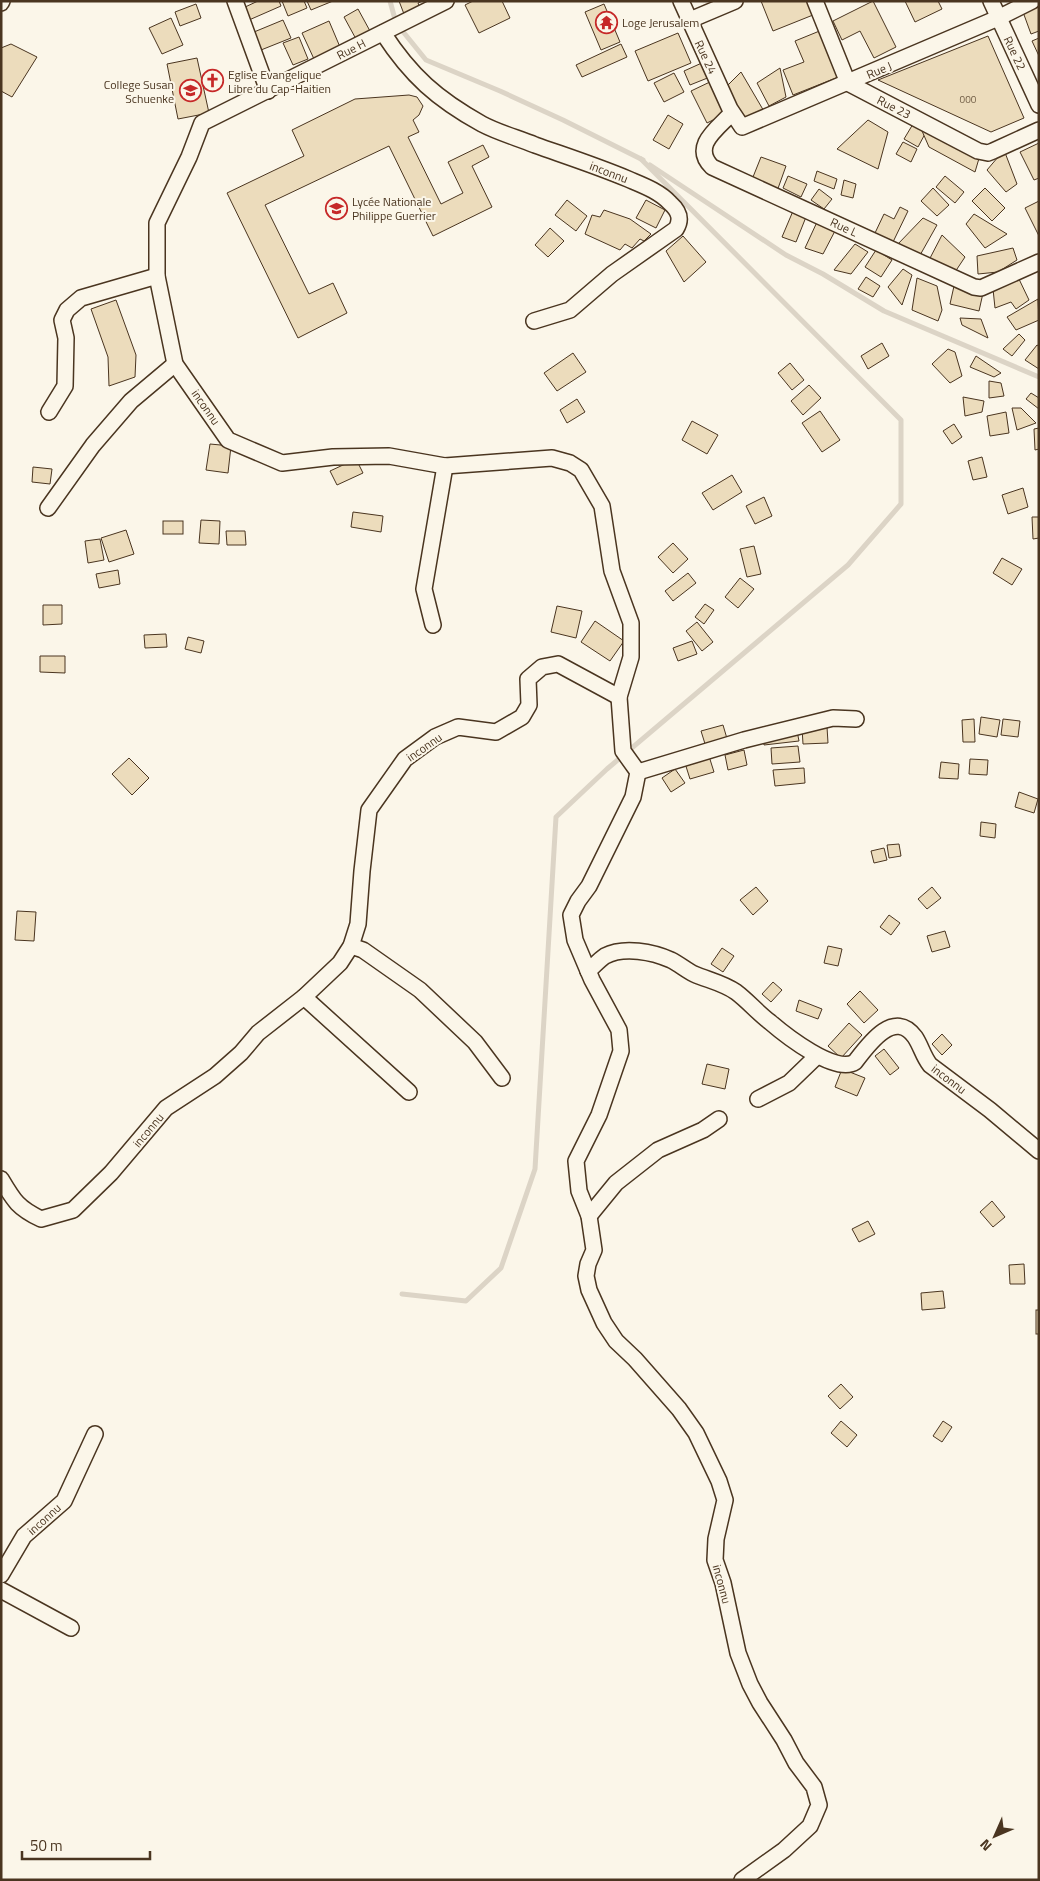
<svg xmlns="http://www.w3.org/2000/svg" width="1040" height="1881" viewBox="0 0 1040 1881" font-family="'Titillium Web',sans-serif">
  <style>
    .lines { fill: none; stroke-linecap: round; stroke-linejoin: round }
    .stream { stroke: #dcd4c6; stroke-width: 5 }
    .building { fill: #ecdcbc; stroke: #4a3520 }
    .minor-casing { stroke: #4a3520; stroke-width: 18 }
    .minor { stroke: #fbf6e9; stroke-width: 15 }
    .labels { text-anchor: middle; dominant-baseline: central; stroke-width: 4; stroke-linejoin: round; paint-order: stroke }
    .number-label { font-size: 10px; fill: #725f47 }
    .poi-label { font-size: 12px; fill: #4a3520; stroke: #fbf6e9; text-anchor: start }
    .street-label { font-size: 12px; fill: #4a3520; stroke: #fbf6e9 }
  </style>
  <rect width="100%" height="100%" fill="#fbf6e9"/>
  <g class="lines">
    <!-- stream -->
    <g class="stream">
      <polyline points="390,1 396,23 426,60 500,91 563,120 643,160"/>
      <polyline points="650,165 786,255 823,274 884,311 1039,377"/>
      <polyline points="402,1294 466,1301 501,1268 535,1169 556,817 607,769 848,565 901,504 901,420 641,159"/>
    </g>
  </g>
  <!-- building -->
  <g class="building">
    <polygon points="258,1 279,1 281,6 249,20 243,8"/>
    <polygon points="282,1 304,1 307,8 288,16"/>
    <polygon points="307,1 333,1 311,10"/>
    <polygon points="399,1 423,1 418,3 420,8 404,14"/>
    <polygon points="473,1 502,1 510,18 479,33 465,5"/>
    <polygon points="761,1 807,1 813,15 773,31"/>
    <polygon points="873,1 896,47 874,58 860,31 842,40 833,21"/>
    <polygon points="905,1 938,1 942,9 915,22"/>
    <polygon points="196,4 201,18 180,26 175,12"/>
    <polygon points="604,4 620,42 601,50 585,12"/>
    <polygon points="1039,6 1039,31 1031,34 1023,12"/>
    <polygon points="358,9 370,31 356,39 344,17"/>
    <polygon points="171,18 183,45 162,54 149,28"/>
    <polygon points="283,20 291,38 261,50 254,32"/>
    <polygon points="329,21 340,47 314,59 302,33"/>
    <polygon points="822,30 841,76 793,95 783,70 804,62 795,41"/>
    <polygon points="678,33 691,63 648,81 635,51"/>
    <polygon points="988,36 1024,118 991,132 878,80"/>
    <polygon points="299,37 308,59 293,65 283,43"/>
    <polygon points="1039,38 1039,56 1032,41"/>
    <polygon points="11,44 37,57 12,97 1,91 1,48"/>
    <polygon points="621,44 627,57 582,77 576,65"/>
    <polygon points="197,58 209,113 178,119 167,64"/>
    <polygon points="704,62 710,77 690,85 684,71"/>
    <polygon points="780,68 786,97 769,106 757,83"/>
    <polygon points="741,72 765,113 742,124 726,87"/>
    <polygon points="674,73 684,92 664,102 654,83"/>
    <polygon points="714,80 729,112 707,123 691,91"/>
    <polygon points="409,95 417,97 423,106 419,115 413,120 419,132 408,137 441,204 463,193 448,162 483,145 489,157 472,166 492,207 433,236 389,146 265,205 309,294 333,283 347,313 298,338 227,193 304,156 292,130 355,99"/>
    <polygon points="668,115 683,124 669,149 653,140"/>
    <polygon points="868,120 888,132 878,169 837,149"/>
    <polygon points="913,124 926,132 918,147 904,139"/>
    <polygon points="919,124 980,155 975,172 929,147"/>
    <polygon points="903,142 917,149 911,162 896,154"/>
    <polygon points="1039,143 1039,178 1034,180 1020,152"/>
    <polygon points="1004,150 1017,184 1006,192 987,170"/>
    <polygon points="761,157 786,166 776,194 751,182"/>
    <polygon points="817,171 837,179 834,189 814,181"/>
    <polygon points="788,176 807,184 801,197 783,188"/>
    <polygon points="945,176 964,192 955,203 936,187"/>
    <polygon points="844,180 856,184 853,198 841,195"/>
    <polygon points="933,188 949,205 937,216 921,201"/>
    <polygon points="985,188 1005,208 992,221 972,201"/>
    <polygon points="819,189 832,199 824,209 811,200"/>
    <polygon points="567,200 587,216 576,231 555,215"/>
    <polygon points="646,200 665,210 656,228 636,218"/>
    <polygon points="1039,201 1039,236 1025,208"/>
    <polygon points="900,207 908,211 893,242 875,233 884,214 894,219"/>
    <polygon points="604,210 630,219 651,234 644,241 640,239 632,248 625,244 620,250 585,234 592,215 600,217"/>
    <polygon points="793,211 806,217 796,242 782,237"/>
    <polygon points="974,214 1007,234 985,248 966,224"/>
    <polygon points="923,218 937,225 919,257 897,245"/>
    <polygon points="817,222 836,229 823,254 805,248"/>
    <polygon points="550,228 564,241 548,257 535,245"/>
    <polygon points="942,235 965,257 955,272 928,262"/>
    <polygon points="683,236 706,262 684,282 666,251"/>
    <polygon points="855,244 868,252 851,274 834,270"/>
    <polygon points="1013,248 1017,260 998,272 978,274 977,256"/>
    <polygon points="876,250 892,260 881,277 865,267"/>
    <polygon points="903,269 912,275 902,305 888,287"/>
    <polygon points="866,277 880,286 873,297 858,289"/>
    <polygon points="1018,277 1029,300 1016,309 1011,302 995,308 993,289"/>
    <polygon points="917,278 937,286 942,310 938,321 912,310"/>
    <polygon points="954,286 983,293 979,311 950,304"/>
    <polygon points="1038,299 1039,320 1016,330 1007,317"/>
    <polygon points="116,300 136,355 135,377 109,386 108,357 91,309"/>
    <polygon points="960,318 981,319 988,338 962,325"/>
    <polygon points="1019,334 1025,340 1012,356 1003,349"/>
    <polygon points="882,343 889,356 868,369 861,356"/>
    <polygon points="1037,345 1039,346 1039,369 1025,360"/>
    <polygon points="948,349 955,352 962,376 950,383 932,364"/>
    <polygon points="573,353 586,372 557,391 544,373"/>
    <polygon points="976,356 1001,373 994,377 970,367"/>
    <polygon points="790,363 804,380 792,390 778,373"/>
    <polygon points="989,381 1001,383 1004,396 989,398"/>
    <polygon points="809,385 821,398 803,415 791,401"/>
    <polygon points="1031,393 1039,398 1039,409 1026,399"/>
    <polygon points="963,397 984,401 982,412 965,416"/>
    <polygon points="577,399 585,412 567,423 560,410"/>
    <polygon points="1012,408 1021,408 1036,423 1017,430"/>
    <polygon points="820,411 840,440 822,452 802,423"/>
    <polygon points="1006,412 1009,433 990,436 987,416"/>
    <polygon points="692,421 718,435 707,454 682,440"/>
    <polygon points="954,424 962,437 952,444 943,431"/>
    <polygon points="1039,428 1039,449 1035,450 1034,429"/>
    <polygon points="210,444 231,446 228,473 206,470"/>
    <polygon points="982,457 987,477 973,480 968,461"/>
    <polygon points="356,459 363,473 337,485 330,471"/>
    <polygon points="33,467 52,469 50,484 32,482"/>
    <polygon points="732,475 742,492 713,510 702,493"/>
    <polygon points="1023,488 1028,507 1008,514 1002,495"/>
    <polygon points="764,497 772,516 755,524 746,506"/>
    <polygon points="353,512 383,516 381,532 351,527"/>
    <polygon points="1032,517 1039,517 1039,538 1033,539"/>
    <polygon points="201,520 220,521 219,544 199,543"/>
    <rect x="163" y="521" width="20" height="13"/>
    <polygon points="126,530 134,554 109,562 101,538"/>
    <polygon points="226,531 245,531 246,545 227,545"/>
    <polygon points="100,539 104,560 88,563 85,541"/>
    <polygon points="673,543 688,559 673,573 658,557"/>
    <polygon points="754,546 761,574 747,577 740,549"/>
    <polygon points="1002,558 1022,569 1012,585 993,573"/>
    <polygon points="118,570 120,584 99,588 96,574"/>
    <polygon points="688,573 696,583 673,601 665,591"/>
    <polygon points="740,578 754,589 738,608 725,597"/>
    <polygon points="705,604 714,610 704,624 695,617"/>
    <polygon points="43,605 62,605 62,624 43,625"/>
    <polygon points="557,606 582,611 576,638 551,632"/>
    <polygon points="595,621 624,641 610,661 581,642"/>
    <polygon points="697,622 713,642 702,651 686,631"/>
    <polygon points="166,634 167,647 145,648 144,635"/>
    <polygon points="188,637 204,641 201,653 185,649"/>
    <polygon points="692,641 697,654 678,661 673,648"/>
    <polygon points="40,656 65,656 65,673 40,672"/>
    <polygon points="981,717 1000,720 997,737 979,734"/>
    <polygon points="974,719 975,742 963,742 962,720"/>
    <polygon points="1003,719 1020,721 1018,737 1001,735"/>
    <polygon points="723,725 728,742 706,747 701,731"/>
    <polygon points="827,727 828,743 803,744 802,728"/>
    <polygon points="797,731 799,741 764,745 763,736"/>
    <polygon points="798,746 800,762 772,764 771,748"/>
    <polygon points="744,750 747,765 728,770 725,755"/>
    <polygon points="708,753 714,772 690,779 684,760"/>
    <polygon points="129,758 149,778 132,795 112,774"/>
    <polygon points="970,759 988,760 987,775 969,774"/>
    <polygon points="941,762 959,764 958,779 939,778"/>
    <polygon points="804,768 805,783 775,786 773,770"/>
    <polygon points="675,769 685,783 671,792 662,778"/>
    <polygon points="1019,792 1038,799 1034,813 1015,807"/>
    <polygon points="981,822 996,824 995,838 980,836"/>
    <polygon points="899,844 901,856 889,858 887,845"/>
    <polygon points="884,848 887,860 874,863 871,851"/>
    <polygon points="756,887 768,901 753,915 740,900"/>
    <polygon points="932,887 941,898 927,909 918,899"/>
    <polygon points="17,911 36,912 34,941 15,940"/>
    <polygon points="889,915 900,923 891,935 880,927"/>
    <polygon points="945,931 950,947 932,952 927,936"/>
    <polygon points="828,946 842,949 838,966 824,963"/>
    <polygon points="722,948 734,956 723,972 711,964"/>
    <polygon points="773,982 782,990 771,1002 762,994"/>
    <polygon points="860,991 878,1010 864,1023 847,1004"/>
    <polygon points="799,1000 822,1009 818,1019 796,1011"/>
    <polygon points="849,1023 862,1035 841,1058 828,1046"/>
    <polygon points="942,1034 952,1045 942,1055 932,1044"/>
    <polygon points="884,1049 899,1068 890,1075 875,1056"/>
    <polygon points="707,1064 729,1069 725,1089 702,1084"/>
    <polygon points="842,1069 865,1078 857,1096 835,1087"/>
    <polygon points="992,1201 1005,1217 993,1227 980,1212"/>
    <polygon points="868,1221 875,1234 859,1242 852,1229"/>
    <polygon points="1024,1264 1025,1284 1010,1284 1009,1265"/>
    <polygon points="943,1291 945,1308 922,1310 921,1293"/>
    <rect x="1036" y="1310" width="3" height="24"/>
    <polygon points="841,1384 853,1397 840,1409 828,1396"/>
    <polygon points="841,1421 857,1435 847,1447 831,1433"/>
    <polygon points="943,1421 952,1427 942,1442 933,1436"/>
  </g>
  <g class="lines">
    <defs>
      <g id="minor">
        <polyline points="235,1 268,91"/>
        <polyline points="446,1 202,123 189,157 157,223 157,276 175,364 228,440 282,463 333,457 389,456 445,466 552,458 570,463 581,470 602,506 612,571 631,623 631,657 619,697 623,751 638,772 633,797 589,886 578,901 571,915 575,940 592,980 619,1030 621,1051 599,1115 576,1161 579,1191 589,1216 594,1250 588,1264 586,1276 589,1290 604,1323 616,1341 635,1359 679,1409 696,1433 719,1481 725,1500 716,1539 715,1560 723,1583 738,1653 750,1684 760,1703 784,1740 796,1763 814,1787 819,1805 810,1826 784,1850 742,1880"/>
        <polyline points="681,1 730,109 742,127 998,18 1032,1"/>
        <polyline points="815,1 848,83 978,151 988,153 993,151 1039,130"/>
        <polyline points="991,1 1039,105"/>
        <polyline points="1,3 2,1"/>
        <polyline points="690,20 735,1"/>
        <path d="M383 33C411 76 437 99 482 124 499 133 518 138 535 145 566 156 597 166 628 179 642 185 659 191 670 203 679 211 682 219 676 229L612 274 570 310 534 321"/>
        <path d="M732 113C717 129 691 146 712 167L974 287 981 288 1039 262"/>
        <polyline points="49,412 65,386 66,338 62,320 67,310 81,298 157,276"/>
        <polyline points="48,508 93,445 131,401 175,364"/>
        <polyline points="433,625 424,589 445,466"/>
        <polyline points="638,772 744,740 833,718 856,719"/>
        <polyline points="351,946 363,950 420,990 475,1042 502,1078"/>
        <path d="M588 971C593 967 599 960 605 956 624 946 653 952 671 960 679 964 686 970 694 974 708 980 723 983 736 992 748 1001 758 1013 770 1022 785 1035 836 1075 855 1062 868 1045 894 1008 915 1037 921 1046 923 1056 930 1065L990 1110 1039 1151"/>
        <polyline points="304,997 409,1092"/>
        <polyline points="758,1099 789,1083 817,1056"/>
        <path d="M1 1179C14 1201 18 1208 41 1219L73 1210 111 1173 166 1108 215 1076 241 1053 258 1033 304 997 340 963 351 946 358 924 362 871 369 810 405 759 435 737 458 727 496 732 522 717 529 705 528 679 542 667 558 664 619 697"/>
        <polyline points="589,1216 616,1183 658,1150 703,1130 719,1119"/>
        <polyline points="1,1575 24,1536 64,1501 95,1434"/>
        <polyline points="1,1590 71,1628"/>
      </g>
    </defs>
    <!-- minor casing -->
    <use href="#minor" class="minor-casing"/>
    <!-- minor -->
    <use href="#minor" class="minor"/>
  </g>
  <!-- icons -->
  <defs>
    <symbol id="temple-ring" viewBox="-11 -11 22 22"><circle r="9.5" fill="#fbf6e9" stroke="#c62828" stroke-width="1.5"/><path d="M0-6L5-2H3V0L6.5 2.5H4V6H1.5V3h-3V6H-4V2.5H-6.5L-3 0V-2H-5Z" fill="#c62828"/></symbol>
    <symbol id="church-ring" viewBox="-11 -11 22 22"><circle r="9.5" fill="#fbf6e9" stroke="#c62828" stroke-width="1.5"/><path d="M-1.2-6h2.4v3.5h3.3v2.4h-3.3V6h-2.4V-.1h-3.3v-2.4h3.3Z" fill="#c62828"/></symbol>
    <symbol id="school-ring" viewBox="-11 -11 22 22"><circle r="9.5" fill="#fbf6e9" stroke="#c62828" stroke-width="1.5"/><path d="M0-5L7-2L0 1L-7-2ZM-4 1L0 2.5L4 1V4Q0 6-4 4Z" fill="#c62828"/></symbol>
  </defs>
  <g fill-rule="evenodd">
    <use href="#temple-ring" x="594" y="10" width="25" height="25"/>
    <use href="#church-ring" x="200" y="68" width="25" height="25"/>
    <use href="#school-ring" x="178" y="78" width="25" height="25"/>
    <use href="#school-ring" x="324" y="196" width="25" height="25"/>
  </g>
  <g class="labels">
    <!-- number labels -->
    <g class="number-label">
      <text x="968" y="99">000</text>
    </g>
    <!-- poi labels -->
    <g class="poi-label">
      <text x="622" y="22">Loge Jerusalem</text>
      <text x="228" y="74">Eglise Evangelique<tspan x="228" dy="14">Libre du Cap-Haitien</tspan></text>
      <text x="174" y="84" text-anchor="end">College Susan<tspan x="174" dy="14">Schuenke</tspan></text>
      <text x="352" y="201">Lycée Nationale<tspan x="352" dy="14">Philippe Guerrier</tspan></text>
    </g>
    <!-- street labels -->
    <g class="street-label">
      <text transform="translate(351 49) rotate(-27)">Rue H</text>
      <text transform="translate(1015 53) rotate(65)">Rue 22</text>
      <text transform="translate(706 57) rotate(65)">Rue 24</text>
      <text transform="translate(879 70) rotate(-23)">Rue J</text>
      <text transform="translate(894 107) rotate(27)">Rue 23</text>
      <text transform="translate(609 172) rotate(21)">inconnu</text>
      <text transform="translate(844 227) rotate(25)">Rue L</text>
      <text transform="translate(206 407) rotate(55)">inconnu</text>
      <text transform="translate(424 747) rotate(-35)">inconnu</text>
      <text transform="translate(949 1079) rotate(37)">inconnu</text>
      <text transform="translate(148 1130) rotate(-50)">inconnu</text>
      <text transform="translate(44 1519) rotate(-42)">inconnu</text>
      <text transform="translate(722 1584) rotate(75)">inconnu</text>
    </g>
  </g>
  <!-- border -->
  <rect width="1040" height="1881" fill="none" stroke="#4a3520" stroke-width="5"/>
  <!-- north arrow -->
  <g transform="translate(995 1836) rotate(225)" stroke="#fbf6e9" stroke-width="4" paint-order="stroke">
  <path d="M0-4L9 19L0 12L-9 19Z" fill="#4a3520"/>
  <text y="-8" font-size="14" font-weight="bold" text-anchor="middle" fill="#4a3520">N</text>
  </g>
  <!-- scale -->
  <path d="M22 1851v8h128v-8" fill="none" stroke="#4a3520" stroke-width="2.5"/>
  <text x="30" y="1851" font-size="15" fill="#4a3520" stroke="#fbf6e9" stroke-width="4" paint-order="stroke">50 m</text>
</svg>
